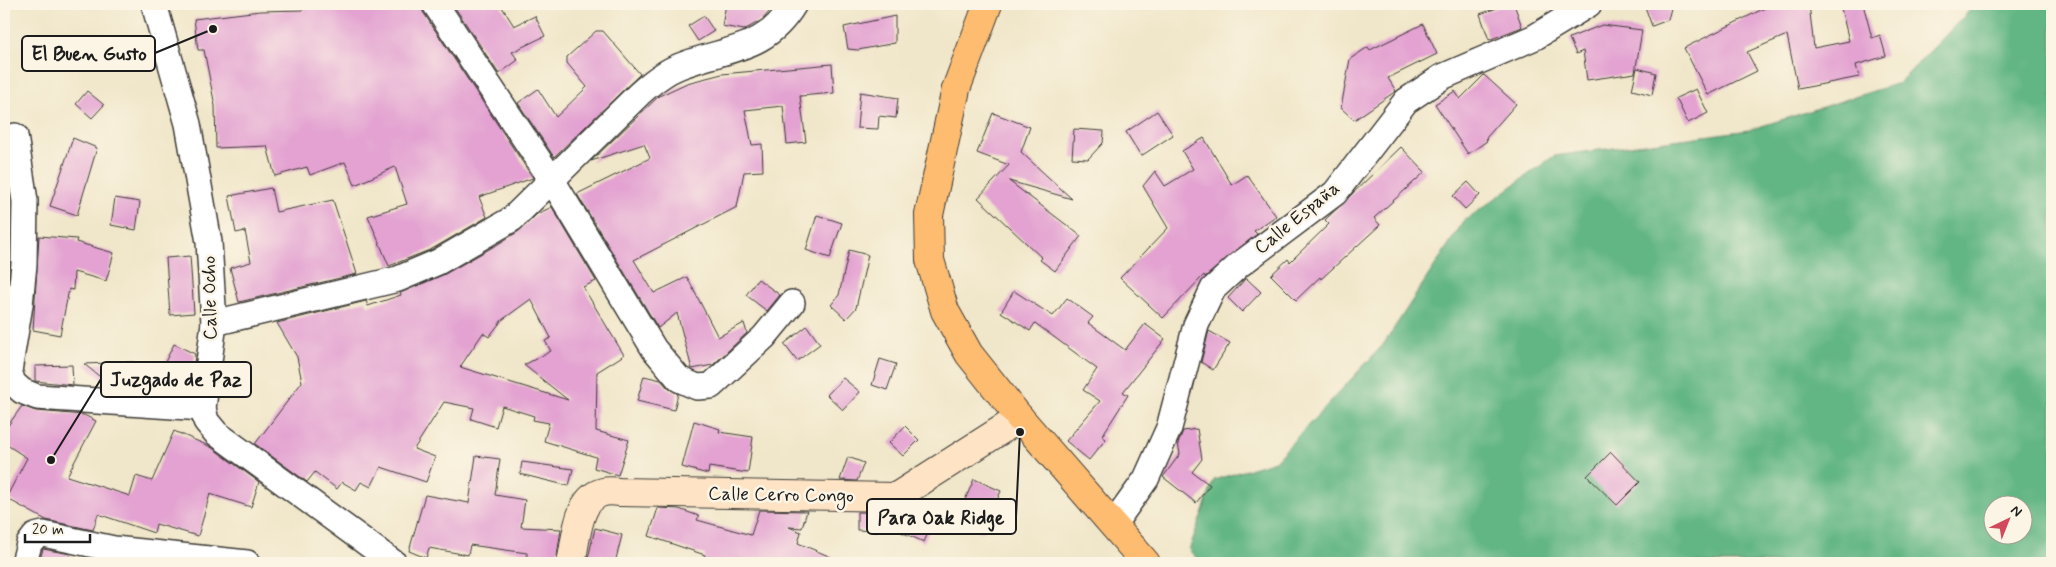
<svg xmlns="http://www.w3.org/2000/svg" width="2056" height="567" viewBox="0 0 2056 567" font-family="Mynerve,sans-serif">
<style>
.forest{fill:#62b683;stroke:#3f6950;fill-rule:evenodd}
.building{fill:#e3a2d1;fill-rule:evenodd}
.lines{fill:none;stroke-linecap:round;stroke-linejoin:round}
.street-casing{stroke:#3c3a36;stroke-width:28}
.secondary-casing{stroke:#3c3a36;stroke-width:30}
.primary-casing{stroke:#3c3a36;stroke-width:30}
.street{stroke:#fff;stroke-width:25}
.secondary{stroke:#fee4c5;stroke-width:28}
.primary{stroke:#fdbc6f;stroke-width:28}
.labels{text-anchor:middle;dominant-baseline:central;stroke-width:5;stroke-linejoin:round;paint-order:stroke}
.street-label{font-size:19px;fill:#1c1c1c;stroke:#fcf5e5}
.leader{fill:none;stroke:#1c1c1c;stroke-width:2}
.callout-dot{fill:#1c1c1c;stroke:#fcf5e5;stroke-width:2}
.callout{fill:#fcf5e5;stroke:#1c1c1c;stroke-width:2}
.callout-label{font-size:20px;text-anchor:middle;font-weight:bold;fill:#1c1c1c}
</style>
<rect width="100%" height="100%" fill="#fcf5e5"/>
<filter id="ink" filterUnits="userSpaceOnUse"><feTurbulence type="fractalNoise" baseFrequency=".02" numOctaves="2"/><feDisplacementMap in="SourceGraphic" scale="10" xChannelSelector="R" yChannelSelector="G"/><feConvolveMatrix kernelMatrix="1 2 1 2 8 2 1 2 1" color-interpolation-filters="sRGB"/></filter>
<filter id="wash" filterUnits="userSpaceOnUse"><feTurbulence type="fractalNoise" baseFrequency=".0096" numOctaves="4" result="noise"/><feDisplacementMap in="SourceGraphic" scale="20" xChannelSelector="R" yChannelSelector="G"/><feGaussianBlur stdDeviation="1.12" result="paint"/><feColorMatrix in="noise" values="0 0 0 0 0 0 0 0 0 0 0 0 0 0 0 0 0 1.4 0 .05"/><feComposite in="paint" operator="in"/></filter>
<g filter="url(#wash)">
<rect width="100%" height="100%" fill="#f0e6c9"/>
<path class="forest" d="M1976,4L2052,7V563H1201L1189,550L1214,480L1275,461L1383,345L1464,221L1554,156L1749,130L1899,83ZM1994,504H2024V534H1994Z"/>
<g id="blocks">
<g class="building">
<polygon points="305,4 421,4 423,12 533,178 479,197 487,217 432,249 389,266 368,216 407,204 395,167 355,185 345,162 310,175 307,167 275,176 267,146 216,148 215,106 204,50 198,50 194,19 260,11 303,10"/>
<polygon points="458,4 500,4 514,26 535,16 545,36 512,52 518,60 499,74 454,6"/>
<polygon points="726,4 776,4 762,20 744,30 722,26"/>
<polygon points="1508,4 1514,4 1522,27 1489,40 1480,14"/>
<polygon points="1644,4 1672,4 1668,20 1652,26"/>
<polygon points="1773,4 1809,4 1814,48 1849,41 1840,4 1863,4 1872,38 1880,35 1886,56 1856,65 1859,77 1798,89 1787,35 1747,52 1757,71 1708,95 1684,48"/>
<polygon points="704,16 714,31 698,41 688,26"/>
<polygon points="895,16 895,43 858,50 848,49 844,27"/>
<polygon points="1423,24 1437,54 1388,78 1396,91 1354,120 1341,108 1350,59 1368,47 1370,50"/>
<polygon points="1602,25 1642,30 1635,73 1587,80 1583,51 1576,54 1569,38"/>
<polygon points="596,31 603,31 640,74 554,157 518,103 538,89 556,117 587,87 567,63 567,57"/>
<polygon points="832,64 834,93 800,96 806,142 787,144 783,106 745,110 752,145 762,144 763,171 744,172 737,207 634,260 654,293 687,277 718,337 744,323 747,333 713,365 692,369 677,313 658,328 577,194 650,158 644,144 591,161 659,96 687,83 722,74"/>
<polygon points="1637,68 1656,73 1652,95 1632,90"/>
<polygon points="1484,75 1516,104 1486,138 1487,141 1468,154 1435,104 1455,91 1460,99"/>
<polygon points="1696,89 1708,113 1688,123 1676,98"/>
<polygon points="87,91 104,105 92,118 76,104"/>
<polygon points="860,92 898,98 896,118 879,116 878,129 857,128"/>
<polygon points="1157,111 1173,135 1141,156 1126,132"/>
<polygon points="993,113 1030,127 1021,152 1072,199 1009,181 1081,236 1055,271 1040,260 1042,258 978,198 1009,165 977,153"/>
<polygon points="1074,129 1104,131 1103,143 1088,159 1072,158"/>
<polygon points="73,138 97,148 77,215 50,206"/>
<polygon points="1204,138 1232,185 1247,175 1276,216 1254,231 1257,234 1205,277 1204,275 1163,318 1120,278 1168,228 1143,186 1155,171 1165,186 1193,169 1182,151"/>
<polygon points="1401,147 1425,172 1374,218 1380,225 1321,279 1320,277 1296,300 1271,275 1288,259 1290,262 1329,224 1325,220"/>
<polygon points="1468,182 1480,195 1465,209 1453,196"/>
<polygon points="271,188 276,212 333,200 357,274 239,302 230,268 251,262 245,231 236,233 229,196"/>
<polygon points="115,198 140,202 136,230 111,225"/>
<path d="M552,207L596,281L583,287L624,355L597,372L596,431L629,440L618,475L594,468L596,457L544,441L549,423L533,420L534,416L502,406L496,427L471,419L474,408L444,402L414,449L435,457L426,482L381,467L371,487L361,482L356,490L342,482L337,489L315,472L307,482L255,444L302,382L297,357L277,323L366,301L368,306L401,295L400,293L445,274L498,244L519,231L537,214ZM531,299L551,338L545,341L551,351L524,365L568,400L460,367L483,333L489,337L502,320Z"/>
<polygon points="817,215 842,223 830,258 806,250"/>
<polygon points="4,233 10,234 10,263 4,315"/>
<polygon points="39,236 77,239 76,242 114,253 106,281 74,272 73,290 69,289 60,335 33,330"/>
<polygon points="849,250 868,255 856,308 846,319 831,305 839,295"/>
<polygon points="190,256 194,313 170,315 166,258"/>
<polygon points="1246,278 1261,292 1242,312 1228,298"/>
<polygon points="758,279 780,295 767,311 746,295"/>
<polygon points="1014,291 1053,316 1067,298 1093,317 1088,323 1125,350 1145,324 1165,339 1123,392 1128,395 1102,436 1106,439 1089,460 1066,441 1100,401 1083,390 1097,369 1035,323 1030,331 1001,312"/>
<polygon points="807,326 820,344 797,361 784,344"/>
<polygon points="1209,331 1230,343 1213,370 1201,362"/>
<polygon points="174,344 195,354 194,366 184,387 159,374"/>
<polygon points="880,359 896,364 887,390 872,385"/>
<polygon points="134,362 114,388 84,364"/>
<polygon points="72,365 73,385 35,381 35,366"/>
<polygon points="644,376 661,380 668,388 678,394 674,410 637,401"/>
<polygon points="843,378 860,392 843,410 827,395"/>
<polygon points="22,406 36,411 84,415 96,421 67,476 130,496 136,476 152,481 174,431 211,447 259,482 251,507 210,494 198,536 156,524 154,533 98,514 93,530 46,520 6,498 27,458 4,443 4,431"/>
<polygon points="694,421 720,429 719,432 753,437 748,473 709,467 708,474 682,467"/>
<polygon points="905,426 919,440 903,456 889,443"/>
<polygon points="1197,429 1202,459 1192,472 1210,485 1196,503 1163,477 1180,454 1178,443 1183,431"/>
<polygon points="1611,452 1640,482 1617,505 1587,476"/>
<polygon points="476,456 500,459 495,495 525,500 521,527 561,529 556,563 527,562 527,553 470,545 468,555 429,548 426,558 409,551 425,495 469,503"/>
<polygon points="848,457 864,463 857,481 840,480"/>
<polygon points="522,462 573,469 569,486 520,474"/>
<polygon points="974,479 1001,491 983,532 956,521"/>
<polygon points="658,508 679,509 699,516 697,520 751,535 759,510 807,511 802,528 789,527 801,532 798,543 845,563 703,563 705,555 649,536"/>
<polygon points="903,511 932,524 924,542 876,521 876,531 857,530 857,512 902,513"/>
<polygon points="595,528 622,535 615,563 587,563"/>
<polygon points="43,549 70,554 68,563 39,563"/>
</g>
</g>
</g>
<g filter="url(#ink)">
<use href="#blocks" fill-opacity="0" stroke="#3c3a36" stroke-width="1"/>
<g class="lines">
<defs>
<g id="street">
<polyline points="154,4 188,124 209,242 214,323 203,408 206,421 216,433 394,563"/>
<polyline points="435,4 552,180 654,349 679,379 697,387 711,386 764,337 792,303"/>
<polyline points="15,136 25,201 24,264 20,305 9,371 13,383 22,391 37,397 203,408"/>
<path d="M214,323L398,279L438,262L512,219L639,94C651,83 664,72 680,66C728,47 765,52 794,4"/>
<polyline points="1113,525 1146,479 1169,428 1196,325 1213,289 1239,265 1335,193 1406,101 1442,77 1535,37 1589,4"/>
<polyline points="24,563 29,544 35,536 43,534 114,549 247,563"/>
</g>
<path id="secondary" d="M571,563C578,532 577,485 619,492L896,497L1020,418"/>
<polyline id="primary" points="988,4 956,89 929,215 930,260 945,311 969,354 1020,418 1146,563"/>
</defs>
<use href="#street" class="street-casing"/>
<use href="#secondary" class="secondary-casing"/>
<use href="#primary" class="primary-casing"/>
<use href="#street" class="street"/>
<use href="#secondary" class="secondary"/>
<use href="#primary" class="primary"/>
</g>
</g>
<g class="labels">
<g class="street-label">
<text transform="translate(1297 218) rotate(-39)">Calle España</text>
<text transform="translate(210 298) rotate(-91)">Calle Ocho</text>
<text transform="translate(781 495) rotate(1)">Calle Cerro Congo</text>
</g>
</g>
<path class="leader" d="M213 29L155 53M51 460L101 379M1020 432L1016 517"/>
<g class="callout-dot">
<circle cx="213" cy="29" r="5"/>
<circle cx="51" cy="460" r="5"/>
<circle cx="1020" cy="432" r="5"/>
</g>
<g class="callout">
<rect x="22" y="36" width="133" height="35" rx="5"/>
<rect x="101" y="362" width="150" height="35" rx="5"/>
<rect x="867" y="499" width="149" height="35" rx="5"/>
</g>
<g class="callout-label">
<text x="89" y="60">El Buen Gusto</text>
<text x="176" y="386">Juzgado de Paz</text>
<text x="941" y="524">Para Oak Ridge</text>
</g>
<rect width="2056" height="567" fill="none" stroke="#fcf5e5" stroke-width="20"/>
<g transform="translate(2008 520) rotate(43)"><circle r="24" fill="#fcf5e5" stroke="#a29e95"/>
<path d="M0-4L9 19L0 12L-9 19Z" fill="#d1495b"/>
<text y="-8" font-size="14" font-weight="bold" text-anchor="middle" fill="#1c1c1c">N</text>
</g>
<path d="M25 534v8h65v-8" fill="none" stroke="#1c1c1c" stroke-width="2.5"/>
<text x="32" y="534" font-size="15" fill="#1c1c1c" stroke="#fcf5e5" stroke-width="4" paint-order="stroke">20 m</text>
</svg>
